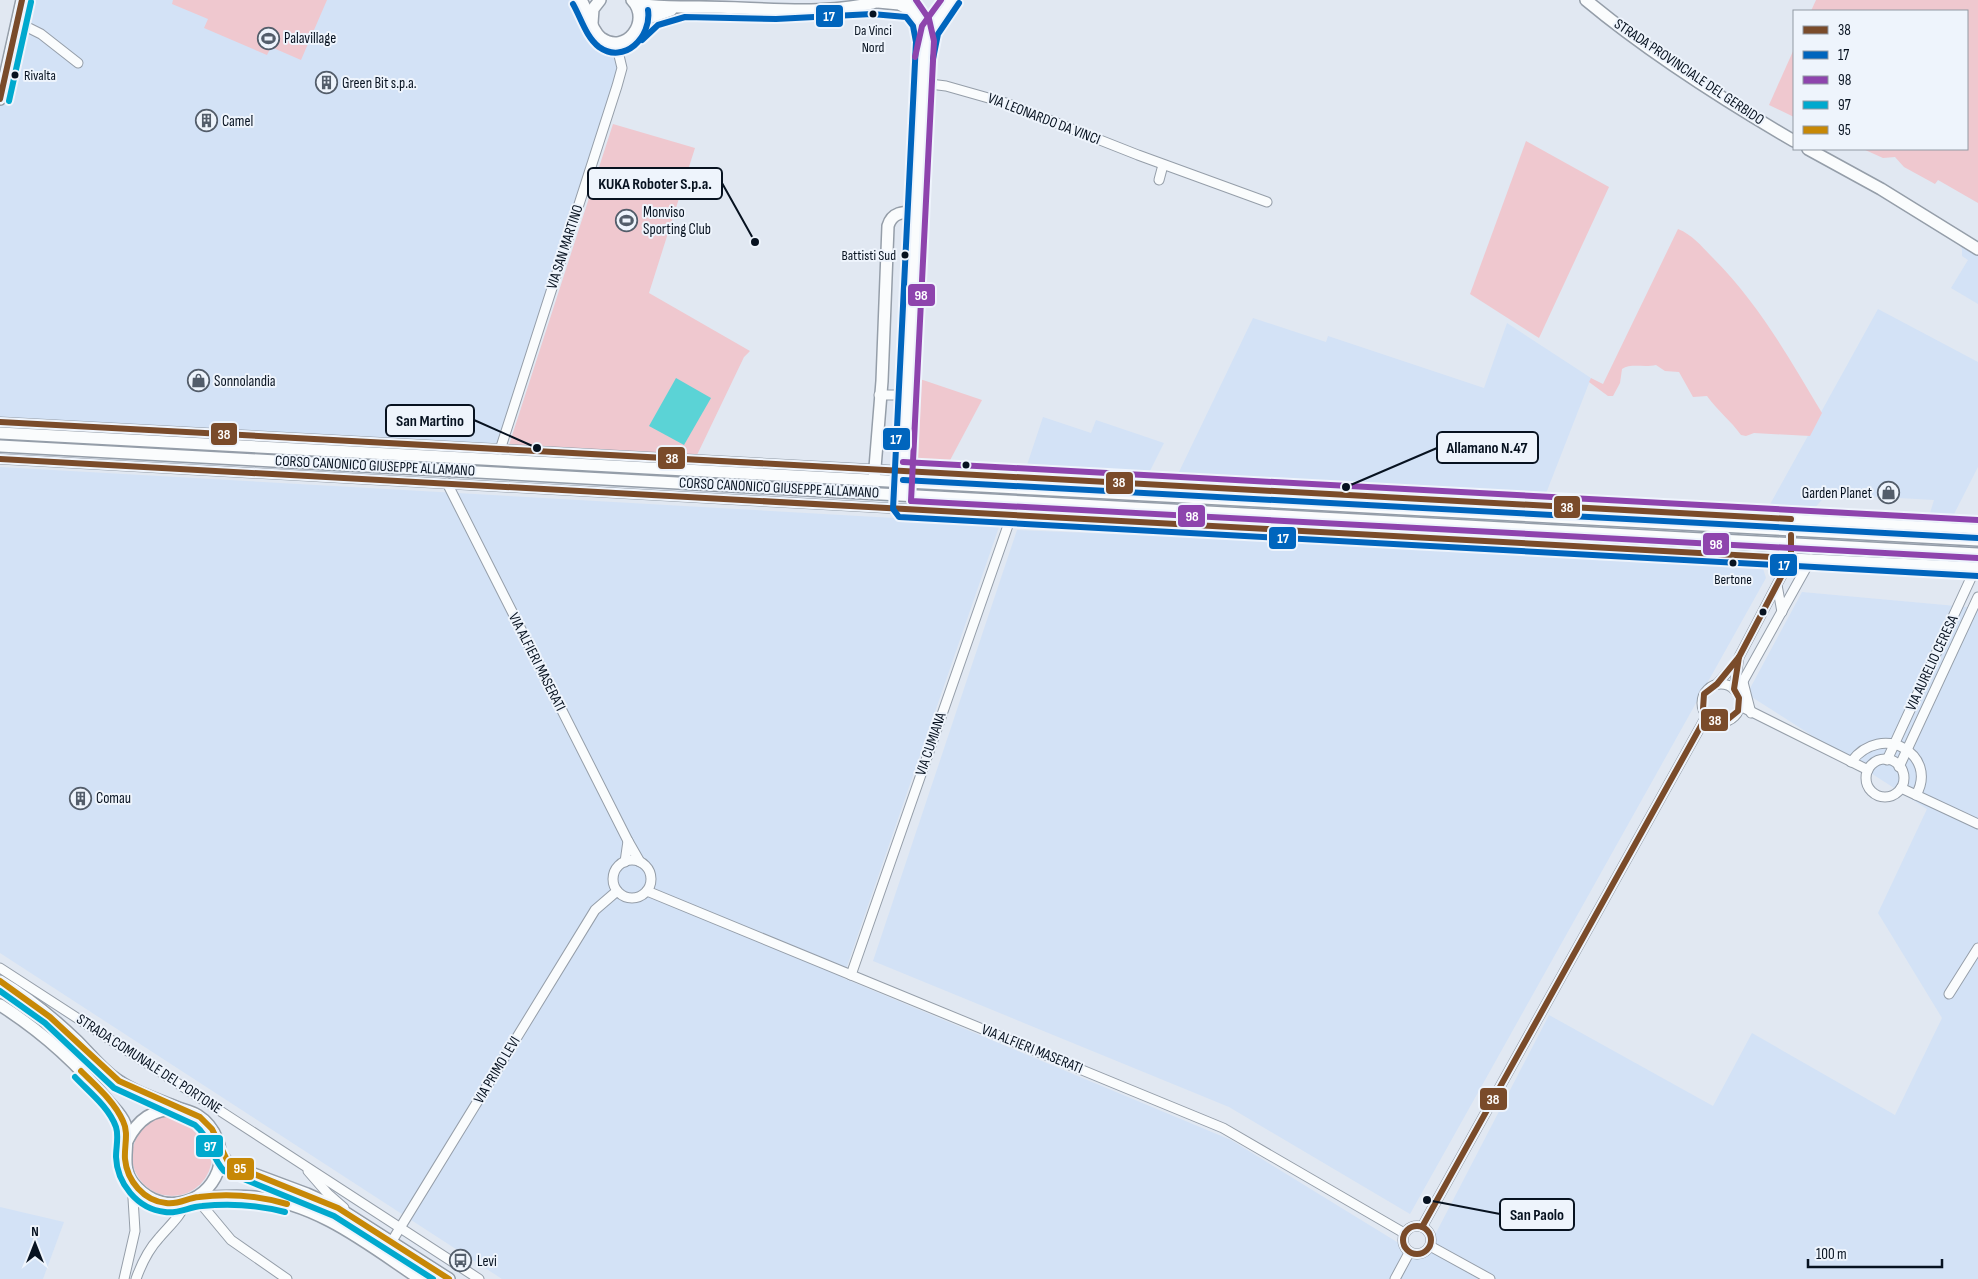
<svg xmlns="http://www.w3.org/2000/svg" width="1978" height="1279" viewBox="0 0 1978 1279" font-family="'Sofia Sans Condensed',sans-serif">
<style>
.built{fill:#d3e2f6}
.green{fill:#efc8cf}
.water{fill:#5bd3d6}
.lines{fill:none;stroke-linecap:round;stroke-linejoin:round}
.street-casing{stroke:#959ea9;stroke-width:11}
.secondary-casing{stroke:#959ea9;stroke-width:14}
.street{stroke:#fafcfd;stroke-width:9}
.secondary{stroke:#fafcfd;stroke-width:11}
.bus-1-casing{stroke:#eef4fc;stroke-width:10}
.bus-2-casing{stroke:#eef4fc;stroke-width:10}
.bus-3-casing{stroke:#eef4fc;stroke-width:10}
.bus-4-casing{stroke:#eef4fc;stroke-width:10}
.bus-5-casing{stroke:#eef4fc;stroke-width:10}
.bus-1{stroke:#7a4b2a;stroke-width:6}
.bus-2{stroke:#0065bd;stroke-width:6}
.bus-3{stroke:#8e44ad;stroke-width:6}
.bus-4{stroke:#00a9ce;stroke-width:6}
.bus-5{stroke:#c78806;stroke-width:6}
.bus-dot{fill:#071220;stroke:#eef4fc;stroke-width:2}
.labels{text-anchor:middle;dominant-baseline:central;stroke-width:4;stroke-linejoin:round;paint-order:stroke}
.bus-label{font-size:14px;fill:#071220;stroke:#eef4fc}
.poi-label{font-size:15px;fill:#071220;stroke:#eef4fc;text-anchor:start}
.street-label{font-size:15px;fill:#071220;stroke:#eef4fc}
.leader{fill:none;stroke:#071220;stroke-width:2}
.callout-dot{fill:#071220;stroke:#eef4fc;stroke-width:2}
.callout{fill:#eef4fc;stroke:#071220;stroke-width:2}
.callout-label{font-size:16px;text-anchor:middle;font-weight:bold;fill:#071220}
.line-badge{stroke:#eef4fc;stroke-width:2}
.badge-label{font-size:14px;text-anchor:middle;font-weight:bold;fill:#fff}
</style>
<rect width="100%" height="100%" fill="#e1e8f2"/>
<g class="built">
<polygon points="22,0 581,0 596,32 616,43 622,68 500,450 0,422 0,99"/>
<polygon points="1954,238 1978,254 1978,304 1951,288 1968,260 1962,256 1962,249"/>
<polygon points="1878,309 1978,362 1978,467 1952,518 1929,516 1934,500 1827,494 1813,510 1768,508"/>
<polygon points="1253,318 1326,342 1328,336 1484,388 1507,323 1591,378 1545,496 1177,476"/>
<polygon points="1043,417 1091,433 1096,420 1164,443 1148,475 1026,468"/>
<polygon points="0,467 1000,524 843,978 1231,1140 1423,1258 1549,1015 1713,1106 1752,1033 1895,1115 1942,1018 1878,913 1927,809 1747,694 1802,592 1978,608 1978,1279 502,1279 0,953"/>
<polygon points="1017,530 1756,561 1762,565 1766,578 1410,1214 1229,1107 873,961"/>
<polygon points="0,1207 64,1222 43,1279 0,1279"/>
</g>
<g class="green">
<polygon points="173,0 327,0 301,60 271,47 267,55 204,28 208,19 172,4"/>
<polygon points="1816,0 1978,0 1978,203 1938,180 1935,184 1904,167 1895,157 1883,158 1863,149 1967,149 1967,11 1811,11"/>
<polygon points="1794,49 1794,117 1769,105"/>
<polygon points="613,124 695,148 649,293 750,351 744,357 697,455 509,445"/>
<polygon points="1526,141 1609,187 1539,338 1470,294"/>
<path d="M1678,229C1693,235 1702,247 1713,258C1759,304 1789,358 1822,413L1810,436L1754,433L1746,436L1741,435C1731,421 1718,411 1707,396L1693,397L1679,372L1665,371L1656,365C1644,368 1631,363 1622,369L1620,383L1613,396H1608L1589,382L1591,378L1603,384Z"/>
<polygon points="920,379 982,400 948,464 916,462"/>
<circle cx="172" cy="1156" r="40"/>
</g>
<polygon class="water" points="676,378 711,398 684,445 649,426"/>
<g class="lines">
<defs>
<g id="street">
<polyline points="17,22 41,34 78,63"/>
<polyline points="922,83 946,86 1006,103 1138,155 1267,202"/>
<polyline points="1159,180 1163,165"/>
<polyline points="879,395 906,395"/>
<polyline points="0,422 1978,529"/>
<polyline points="500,450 617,86 622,68 616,43"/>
<polyline points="0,459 1791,558 1978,567"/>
<polyline points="447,483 628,841"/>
<polyline points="1777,585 1782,612"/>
<polyline points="1743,682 1751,713"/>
<polyline points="1717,684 1738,660"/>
<circle cx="1721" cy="703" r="19"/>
<polyline points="1734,689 1739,657 1791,558 1791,525"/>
<polyline points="1737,692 1811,559"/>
<polyline points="1740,706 1868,770"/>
<circle cx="1885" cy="778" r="19"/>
<polyline points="1887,760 1976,567"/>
<path d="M1851,762C1882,721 1939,755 1916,795"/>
<polyline points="1899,767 1978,597"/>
<polyline points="1901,788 1978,824"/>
<circle cx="632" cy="879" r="19"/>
<polyline points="625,862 628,841 640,862"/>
<polyline points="647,891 1223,1128 1404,1233"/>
<polyline points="0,968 479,1279"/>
<polyline points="851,975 1012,514"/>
<polyline points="1949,994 1978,948"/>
<polyline points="308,1171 328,1194 344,1208"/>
<polyline points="196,1198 231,1240 287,1279"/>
<circle cx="1417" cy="1240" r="14"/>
<polyline points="1422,1227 1707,715"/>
<polyline points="1430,1246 1490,1279"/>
<polyline points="384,1254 595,910 617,891"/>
<polyline points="124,1279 135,1231 132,1182"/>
<path d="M136,1279C141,1265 148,1250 159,1238C170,1225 180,1217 187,1201"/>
<polyline points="1395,1279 1409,1253"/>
</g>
<g id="secondary">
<path d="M581,0C588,11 590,29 601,38C626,56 652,21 632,0"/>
<path d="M1586,0C1651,54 1722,99 1794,141"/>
<polyline points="878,2 899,4 909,9"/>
<path d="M636,4C656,7 674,7 693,7C755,6 823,18 884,0"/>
<polyline points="592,23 593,9 600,0"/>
<polyline points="638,29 648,18 671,10"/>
<polyline points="925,41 931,27 948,8 951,0"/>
<polyline points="0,99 22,0"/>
<polyline points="1808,149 1881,189 1978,249"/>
<polyline points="0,433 1978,540"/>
<polyline points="0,446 1978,554"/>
<path d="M874,480L882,381L888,226C892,212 903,212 916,212"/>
<polyline points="902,488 925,41 921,23 905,0"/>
<path d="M0,981C29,998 53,1018 77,1041C89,1053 99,1066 112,1076C131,1091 154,1098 176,1107C183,1110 191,1111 197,1115C216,1127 225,1151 218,1171C211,1189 197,1200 179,1203C161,1206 144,1197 133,1183C119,1165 131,1144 125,1124C122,1115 113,1107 107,1100C76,1062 41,1031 0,1005"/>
<path d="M127,1141C138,1119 153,1109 177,1109"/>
<polyline points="221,1154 229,1164 235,1167 307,1194 338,1208 449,1279"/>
<path d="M196,1198C215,1197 235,1195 254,1197C318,1203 369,1245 420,1279"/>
</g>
</defs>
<use href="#street" class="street-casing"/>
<use href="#secondary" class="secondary-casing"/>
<use href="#street" class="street"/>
<use href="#secondary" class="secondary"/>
<defs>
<g id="bus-1">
<polyline points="0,99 22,0"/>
<polyline points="0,422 1791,519"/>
<polyline points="0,459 1791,558"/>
<polygon points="1739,657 1734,689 1739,698 1738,711 1727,720 1715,720 1703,709 1704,694 1717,684"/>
<polyline points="1739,657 1791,558 1791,535"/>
<circle cx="1417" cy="1240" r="14"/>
<polyline points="1422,1227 1707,715"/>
</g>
<g id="bus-2">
<path d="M573,4C581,18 586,37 599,47C624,65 652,37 648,10"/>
<polyline points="642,40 658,25 685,17 776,19 872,14 906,17 913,26 916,42 893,509 899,517 1978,576"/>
<polyline points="933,59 938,34 959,3"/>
<polyline points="903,480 1978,538"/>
</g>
<g id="bus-3">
<polyline points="916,0 929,19 934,41 911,501 1978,558"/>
<polyline points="915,57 922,26 941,0"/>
<polyline points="903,462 1978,520"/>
</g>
<g id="bus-4">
<polyline points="9,101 31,2"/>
<path d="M0,991L45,1023L114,1088L195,1125C210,1137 211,1157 224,1171L334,1216L433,1279"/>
<path d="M75,1077C88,1091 109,1107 116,1127C119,1136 116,1147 116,1157C117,1183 137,1209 165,1212C179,1214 188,1207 202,1206C230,1203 258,1205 285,1212"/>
</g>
<g id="bus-5">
<polyline points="0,981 50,1017 119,1081 200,1117 212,1129 229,1164 338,1208 449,1279"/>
<path d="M81,1071C96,1086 114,1101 123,1121C129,1133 124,1146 125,1159C127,1181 144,1201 166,1203C179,1205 187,1198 199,1197C228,1193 259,1196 287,1204"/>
</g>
</defs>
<use href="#bus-1" class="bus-1-casing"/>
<use href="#bus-2" class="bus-2-casing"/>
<use href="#bus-3" class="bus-3-casing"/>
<use href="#bus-4" class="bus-4-casing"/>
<use href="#bus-5" class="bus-5-casing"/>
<use href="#bus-1" class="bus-1"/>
<use href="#bus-2" class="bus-2"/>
<use href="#bus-3" class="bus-3"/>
<use href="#bus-4" class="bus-4"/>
<use href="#bus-5" class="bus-5"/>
</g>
<defs>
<symbol id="stadium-ring" viewBox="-11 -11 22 22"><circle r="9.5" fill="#eef4fc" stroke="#535d6a" stroke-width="1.5"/><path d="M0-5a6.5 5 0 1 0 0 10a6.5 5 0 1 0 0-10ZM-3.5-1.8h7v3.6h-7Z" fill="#535d6a"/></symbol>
<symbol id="building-ring" viewBox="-11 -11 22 22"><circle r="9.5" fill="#eef4fc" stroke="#535d6a" stroke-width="1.5"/><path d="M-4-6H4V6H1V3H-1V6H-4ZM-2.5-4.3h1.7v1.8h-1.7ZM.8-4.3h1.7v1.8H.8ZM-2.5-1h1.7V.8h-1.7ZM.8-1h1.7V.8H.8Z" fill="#535d6a"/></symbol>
<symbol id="shop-ring" viewBox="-11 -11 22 22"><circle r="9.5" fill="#eef4fc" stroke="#535d6a" stroke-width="1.5"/><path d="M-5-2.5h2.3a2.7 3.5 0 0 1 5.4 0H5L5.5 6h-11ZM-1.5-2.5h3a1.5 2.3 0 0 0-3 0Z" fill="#535d6a"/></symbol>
<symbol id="bus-ring" viewBox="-11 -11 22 22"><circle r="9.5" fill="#eef4fc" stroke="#535d6a" stroke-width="1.5"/><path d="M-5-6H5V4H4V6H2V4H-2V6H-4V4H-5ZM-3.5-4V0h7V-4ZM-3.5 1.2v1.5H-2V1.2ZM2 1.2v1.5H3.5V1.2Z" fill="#535d6a"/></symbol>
</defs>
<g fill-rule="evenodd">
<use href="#stadium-ring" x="256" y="26" width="25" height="25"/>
<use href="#building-ring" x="314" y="70" width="25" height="25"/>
<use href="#building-ring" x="194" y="108" width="25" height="25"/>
<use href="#stadium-ring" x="614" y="208" width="25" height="25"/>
<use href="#shop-ring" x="186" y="368" width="25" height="25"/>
<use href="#shop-ring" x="1876" y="480" width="25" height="25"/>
<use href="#building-ring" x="68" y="786" width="25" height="25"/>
<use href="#bus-ring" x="448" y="1248" width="25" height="25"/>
</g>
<g class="bus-dot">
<circle cx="873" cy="14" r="4.5"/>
<circle cx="15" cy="75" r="4.5"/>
<circle cx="905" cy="255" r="4.5"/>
<circle cx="966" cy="465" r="4.5"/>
<circle cx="1733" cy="563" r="4.5"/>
<circle cx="1763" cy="612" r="4.5"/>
</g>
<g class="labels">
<g class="bus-label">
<text x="873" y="30">Da Vinci<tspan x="873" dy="17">Nord</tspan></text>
<text x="24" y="75" text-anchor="start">Rivalta</text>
<text x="896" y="255" text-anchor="end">Battisti Sud</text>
<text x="1733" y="579">Bertone</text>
</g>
<g class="poi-label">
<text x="284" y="38">Palavillage</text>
<text x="342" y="83">Green Bit s.p.a.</text>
<text x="222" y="121">Camel</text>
<text x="643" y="212">Monviso<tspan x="643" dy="17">Sporting Club</tspan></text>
<text x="214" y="381">Sonnolandia</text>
<text x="1872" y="493" text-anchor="end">Garden Planet</text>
<text x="96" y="798">Comau</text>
<text x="477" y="1261">Levi</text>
</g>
<g class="street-label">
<text transform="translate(1689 72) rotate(34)">STRADA PROVINCIALE DEL GERBIDO</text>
<text transform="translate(1044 119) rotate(21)">VIA LEONARDO DA VINCI</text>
<text transform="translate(565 247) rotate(-72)">VIA SAN MARTINO</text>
<text transform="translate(375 466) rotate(3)">CORSO CANONICO GIUSEPPE ALLAMANO</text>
<text transform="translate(779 488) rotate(3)">CORSO CANONICO GIUSEPPE ALLAMANO</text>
<text transform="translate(537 662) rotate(63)">VIA ALFIERI MASERATI</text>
<text transform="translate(1932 663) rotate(-65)">VIA AURELIO CERESA</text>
<text transform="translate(931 744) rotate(-71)">VIA CUMIANA</text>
<text transform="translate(1032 1049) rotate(22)">VIA ALFIERI MASERATI</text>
<text transform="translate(149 1064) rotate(33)">STRADA COMUNALE DEL PORTONE</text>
<text transform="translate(497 1070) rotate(-59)">VIA PRIMO LEVI</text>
</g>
</g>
<path class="leader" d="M755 242L722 183M537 448L474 420M1346 487L1437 448M1427 1200L1500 1214"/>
<g class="callout-dot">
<circle cx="755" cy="242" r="5"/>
<circle cx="537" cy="448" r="5"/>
<circle cx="1346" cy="487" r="5"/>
<circle cx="1427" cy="1200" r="5"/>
</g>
<g class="callout">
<rect x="588" y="168" width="134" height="31" rx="5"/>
<rect x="386" y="405" width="88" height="31" rx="5"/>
<rect x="1437" y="432" width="101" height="31" rx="5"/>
<rect x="1500" y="1199" width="74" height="31" rx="5"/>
</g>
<g class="callout-label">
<text x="655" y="189">KUKA Roboter S.p.a.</text>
<text x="430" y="426">San Martino</text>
<text x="1487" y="453">Allamano N.47</text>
<text x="1537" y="1220">San Paolo</text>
</g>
<g class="line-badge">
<rect x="815" y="4" width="29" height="24" rx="5" fill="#0065bd"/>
<rect x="907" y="283" width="29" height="24" rx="5" fill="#8e44ad"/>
<rect x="210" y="422" width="28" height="24" rx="5" fill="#7a4b2a"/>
<rect x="882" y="427" width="29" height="24" rx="5" fill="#0065bd"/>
<rect x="657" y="446" width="29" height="24" rx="5" fill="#7a4b2a"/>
<rect x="1105" y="471" width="29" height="24" rx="5" fill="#7a4b2a"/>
<rect x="1553" y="495" width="28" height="24" rx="5" fill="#7a4b2a"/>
<rect x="1177" y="504" width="29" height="24" rx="5" fill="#8e44ad"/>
<rect x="1268" y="526" width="29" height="24" rx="5" fill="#0065bd"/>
<rect x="1702" y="532" width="28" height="24" rx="5" fill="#8e44ad"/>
<rect x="1769" y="553" width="29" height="24" rx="5" fill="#0065bd"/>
<rect x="1700" y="708" width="29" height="24" rx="5" fill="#7a4b2a"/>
<rect x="1479" y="1087" width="29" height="24" rx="5" fill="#7a4b2a"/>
<rect x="195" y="1134" width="29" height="24" rx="5" fill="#00a9ce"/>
<rect x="226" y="1157" width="29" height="24" rx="5" fill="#c78806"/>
</g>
<g class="badge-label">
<text x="829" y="21">17</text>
<text x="921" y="300">98</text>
<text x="224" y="439">38</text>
<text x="896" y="444">17</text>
<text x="672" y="463">38</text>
<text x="1119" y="487">38</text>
<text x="1567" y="512">38</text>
<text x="1192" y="521">98</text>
<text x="1283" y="543">17</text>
<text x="1716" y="549">98</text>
<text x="1784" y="570">17</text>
<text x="1715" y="725">38</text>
<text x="1493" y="1104">38</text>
<text x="210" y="1151">97</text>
<text x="240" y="1173">95</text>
</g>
<rect x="1793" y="10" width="175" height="140" fill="#eef4fc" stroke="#929aa4"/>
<rect x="1803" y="26" width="25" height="8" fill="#7a4b2a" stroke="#929aa4"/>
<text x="1838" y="35" font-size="15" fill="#071220">38</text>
<rect x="1803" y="51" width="25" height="8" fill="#0065bd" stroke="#929aa4"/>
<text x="1838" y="60" font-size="15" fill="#071220">17</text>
<rect x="1803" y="76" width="25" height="8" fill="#8e44ad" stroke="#929aa4"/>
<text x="1838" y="85" font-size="15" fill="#071220">98</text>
<rect x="1803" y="101" width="25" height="8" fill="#00a9ce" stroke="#929aa4"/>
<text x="1838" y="110" font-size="15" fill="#071220">97</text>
<rect x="1803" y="126" width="25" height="8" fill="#c78806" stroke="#929aa4"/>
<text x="1838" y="135" font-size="15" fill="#071220">95</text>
<g transform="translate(35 1244)" stroke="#eef4fc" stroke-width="4" paint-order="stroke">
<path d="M0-4L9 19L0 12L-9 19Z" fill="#071220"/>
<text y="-8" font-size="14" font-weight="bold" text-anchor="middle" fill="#071220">N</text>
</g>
<path d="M1808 1259v8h134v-8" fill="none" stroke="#071220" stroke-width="2.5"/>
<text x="1816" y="1259" font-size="15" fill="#071220" stroke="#eef4fc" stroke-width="4" paint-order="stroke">100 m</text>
</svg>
